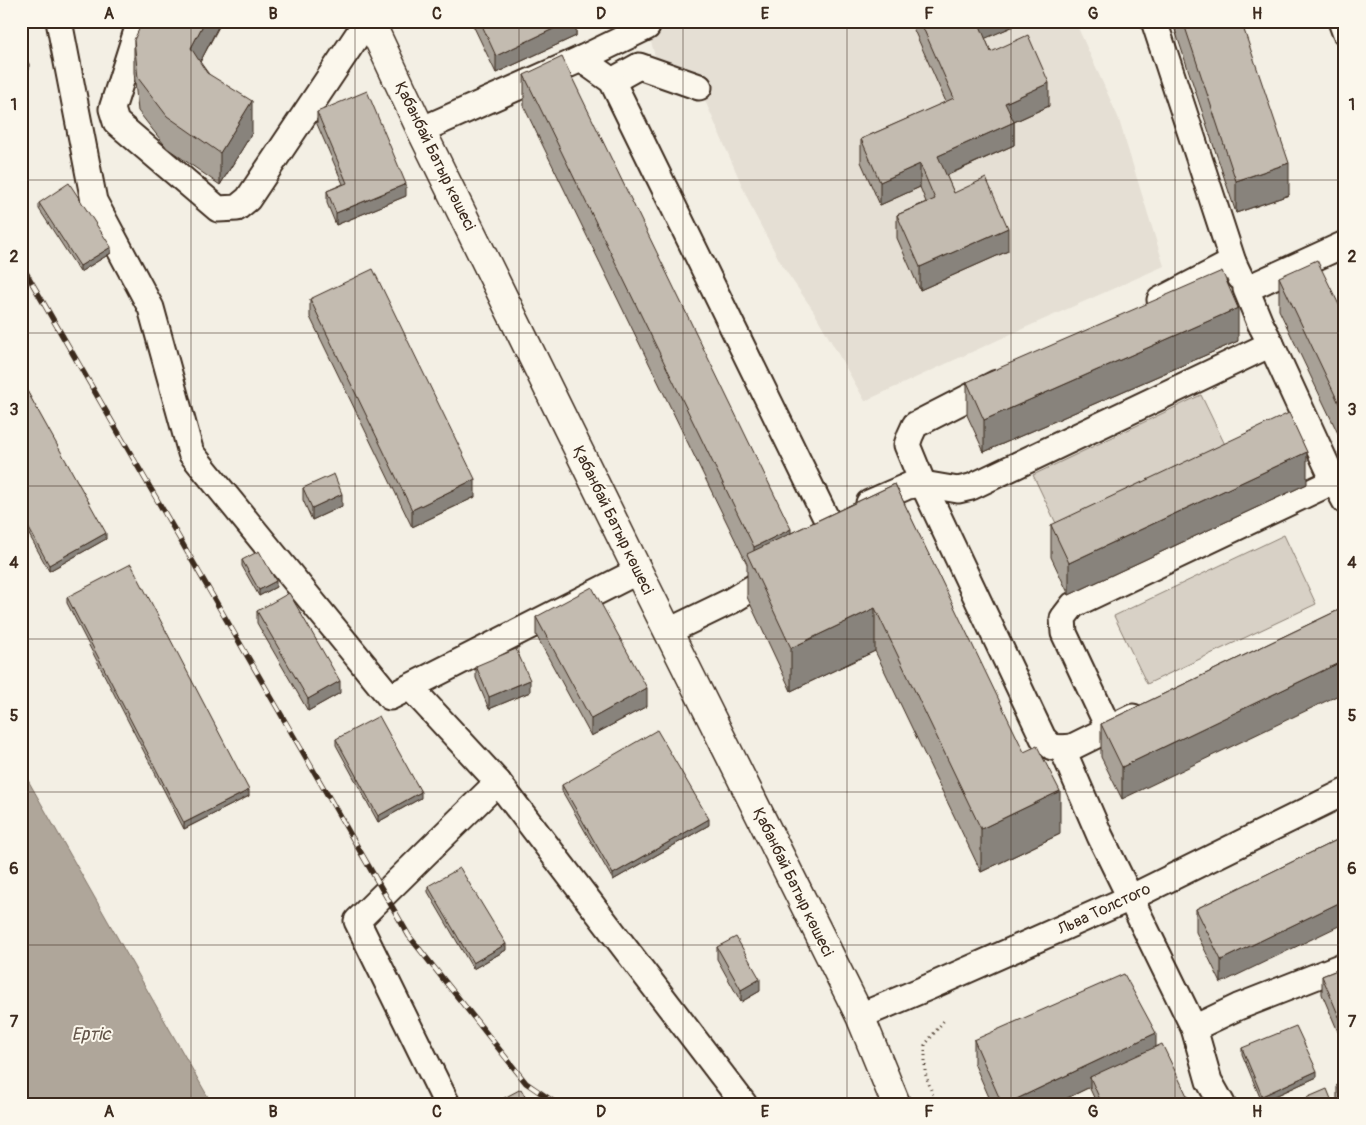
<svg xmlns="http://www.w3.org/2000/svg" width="1366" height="1125" viewBox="0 0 1366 1125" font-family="Pangolin,sans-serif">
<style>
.built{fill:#e5dfd4}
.green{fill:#d8d1c6;stroke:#8a7e72}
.water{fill:#afa69a;stroke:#817468}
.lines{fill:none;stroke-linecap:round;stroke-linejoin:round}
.minor-casing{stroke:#3b2a1e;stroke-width:29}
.major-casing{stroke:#3b2a1e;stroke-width:31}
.path{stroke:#3b2a1e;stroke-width:3;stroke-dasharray:1 4;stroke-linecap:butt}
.minor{stroke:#fbf7ec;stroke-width:25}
.major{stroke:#fbf7ec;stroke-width:28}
.rail-casing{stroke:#3b2a1e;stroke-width:5.5}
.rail{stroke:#fbf7ec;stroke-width:4;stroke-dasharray:11;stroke-linecap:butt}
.wall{fill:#a8a197;stroke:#3b2a1e}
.shaded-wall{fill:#88837b;stroke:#3b2a1e}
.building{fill:#c3bbb0;stroke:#3b2a1e}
.grid{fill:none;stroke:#3b2a1e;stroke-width:1;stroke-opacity:0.55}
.labels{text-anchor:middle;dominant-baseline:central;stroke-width:4;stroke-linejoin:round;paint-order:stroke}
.street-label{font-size:16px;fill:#3b2a1e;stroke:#fbf7ec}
.water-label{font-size:18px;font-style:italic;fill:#645549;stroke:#fbf7ec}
.neatline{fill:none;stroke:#3b2a1e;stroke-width:2}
.grid-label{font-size:16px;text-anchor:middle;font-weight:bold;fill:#3b2a1e}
</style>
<rect width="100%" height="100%" fill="#f3efe4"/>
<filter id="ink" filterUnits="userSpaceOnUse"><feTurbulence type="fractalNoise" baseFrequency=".02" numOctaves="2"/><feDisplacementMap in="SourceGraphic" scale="10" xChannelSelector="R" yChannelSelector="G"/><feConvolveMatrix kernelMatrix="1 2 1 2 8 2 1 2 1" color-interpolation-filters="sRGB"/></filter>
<g filter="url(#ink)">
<polygon class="built" points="645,21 1075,21 1118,117 1164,266 1011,334 865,401 813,310 783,267 754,213 693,73 674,80 655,56"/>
<g class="green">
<polygon points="1201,395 1231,457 1063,538 1033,475"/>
<polygon points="1284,535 1316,604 1147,684 1114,616"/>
</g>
<polygon class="water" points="21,768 212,1104 21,1104"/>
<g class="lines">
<defs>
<g id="minor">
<polyline points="59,21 94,201 151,308 191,453 390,697 638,571"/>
<polyline points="140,21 112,109 116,122 218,209 237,208 248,199 367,21"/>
<polyline points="1154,21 1233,262 1240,277"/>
<polyline points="1341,21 1345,32"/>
<polyline points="581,59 647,27 644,21"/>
<polyline points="612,81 639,66 699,87"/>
<path d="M421,130L581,59L612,81L828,522C827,532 829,541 819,547"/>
<polyline points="1345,244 1246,289 1260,323 1271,344 1334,481 1345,501"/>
<polyline points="1160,300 1233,262"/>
<polyline points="997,383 915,425 910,436 907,445 923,484 1043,738 1052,747 1062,748"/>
<polyline points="869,503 908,486 923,484 958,490 971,487 1271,344"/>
<polyline points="669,631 731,601 774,575"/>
<polyline points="410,687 498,782 744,1104"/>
<polyline points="1133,717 1072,747 1062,748 1100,836 1194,1028 1209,1081 1222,1104"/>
<polyline points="1109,729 1064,633 1063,618 1073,605 1334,481"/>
<polyline points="860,1016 929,987 1130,898 1345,792"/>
<polyline points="1194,1028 1238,1007 1345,965"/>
<polyline points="447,1104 357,921 498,782"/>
</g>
<polyline id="major" points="370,21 421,130 638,571 860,1016 896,1104"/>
</defs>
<use href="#minor" class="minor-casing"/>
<use href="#major" class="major-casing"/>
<polyline class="path" points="936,1104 925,1073 925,1045 945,1019"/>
<use href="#minor" class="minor"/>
<use href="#major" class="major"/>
<defs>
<polyline id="rail" points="21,264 409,936 526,1083 557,1104"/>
</defs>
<use href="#rail" class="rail-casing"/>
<use href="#rail" class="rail"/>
</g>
<g class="wall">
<polygon points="471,21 576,21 576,36 496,73"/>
<polygon points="910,21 1014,21 1014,26 985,38 991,52 1049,106 1014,122 1014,145 946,176 954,193 1008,251 920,290 897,238 897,215 926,202 920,187 880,205 861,162 861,139 946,102"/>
<polygon points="1172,21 1241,21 1289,195 1236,213"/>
<polygon points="221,23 200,62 252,133 220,185 167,148 138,111 134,72 134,40"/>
<polygon points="524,75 791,533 895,484 1060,834 981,872 875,651 791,691 747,597 747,564 524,107"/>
<polygon points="317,112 406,196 336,225 327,203 327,191 343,184 317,124"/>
<polygon points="39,203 111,253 80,272 39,209"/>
<polygon points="1279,277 1345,317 1345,448 1279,310"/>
<polygon points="310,299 475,497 412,527 310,317"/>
<polygon points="1238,341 984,452 967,415 967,382"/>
<polygon points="21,380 106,539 49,571 21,520"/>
<polygon points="1307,484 1069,595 1051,557 1051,525"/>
<polygon points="303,488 342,506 312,520 303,500"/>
<polygon points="242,560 276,587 259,596 242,566"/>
<polygon points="67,597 249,796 184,829 67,603"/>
<polygon points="1345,607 1122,799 1101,757 1101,724"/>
<polygon points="257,611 340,693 308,711 257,623"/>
<polygon points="536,617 647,706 591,736 536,635"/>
<polygon points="476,666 530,692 489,709 476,678"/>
<polygon points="336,739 421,798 378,822 336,745"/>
<polygon points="562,785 709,825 613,880 562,791"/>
<polygon points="1345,836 1221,983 1196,932 1196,909"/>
<polygon points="428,886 506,950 473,969 428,892"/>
<polygon points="717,947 760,991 741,1002 717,959"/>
<polygon points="1345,967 1345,1040 1342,1041 1322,994 1322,976"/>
<polygon points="974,1040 1156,1047 1191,1104 1097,1104 1090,1089 1090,1087 1055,1104 992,1104 974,1063"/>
<polygon points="1242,1048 1317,1077 1262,1102 1242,1054"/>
<polygon points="1337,1085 1345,1104 1338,1104 1337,1102"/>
</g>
<g class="shaded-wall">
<polygon points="205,21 221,21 191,80 191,48"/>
<polygon points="570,21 576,21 576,36 496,73 496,56"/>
<polygon points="977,21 1014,21 1014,26 977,42"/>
<polygon points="29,64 29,70 21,74 21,68"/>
<polygon points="1049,83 1049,106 1005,126 1005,103"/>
<polygon points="252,101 252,133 220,185 220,153"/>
<polygon points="1014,122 1014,145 938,179 938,156"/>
<polygon points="1289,163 1289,195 1236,213 1236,181"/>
<polygon points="920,164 920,187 880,205 880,182"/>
<polygon points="406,184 406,196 336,225 336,213"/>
<polygon points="1008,228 1008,251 920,290 920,267"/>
<polygon points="111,247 111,253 80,272 80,266"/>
<polygon points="1238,308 1238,341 984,452 984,420"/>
<polygon points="1307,452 1307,484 1069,595 1069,563"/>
<polygon points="475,479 475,497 412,527 412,510"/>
<polygon points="342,494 342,506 312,520 312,508"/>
<polygon points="791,529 791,561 754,570 754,547"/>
<polygon points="106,533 106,539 49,571 49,565"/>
<polygon points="276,581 276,587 259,596 259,590"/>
<polygon points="875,608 875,651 791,691 791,648"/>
<polygon points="1345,660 1345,692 1122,799 1122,767"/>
<polygon points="530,680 530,692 489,709 489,697"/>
<polygon points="340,681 340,693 308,711 308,699"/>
<polygon points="647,688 647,706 591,736 591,719"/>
<polygon points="249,790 249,796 184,829 184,823"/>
<polygon points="1060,791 1060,834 981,872 981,829"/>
<polygon points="421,792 421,798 378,822 378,816"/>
<polygon points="709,819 709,825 613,880 613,874"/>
<polygon points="1345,900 1345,923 1221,983 1221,960"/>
<polygon points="506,944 506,950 473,969 473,963"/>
<polygon points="760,979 760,991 741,1002 741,990"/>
<polygon points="1345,1023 1345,1040 1342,1041 1342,1024"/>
<polygon points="1156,1033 1156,1056 1090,1077 1090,1087 1055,1104 1006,1104"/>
<polygon points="1317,1071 1317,1077 1262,1102 1262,1096"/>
</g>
<g class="building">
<polygon points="143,21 205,21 191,48 207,73 252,101 220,153 167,116 138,78 134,40"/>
<polygon points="480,21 570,21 496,56"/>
<polygon points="920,21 978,21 991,52 1028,35 1049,83 1005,103 1014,122 938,156 954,193 986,178 1008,228 920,267 897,215 935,199 920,164 880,182 861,139 954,98"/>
<polygon points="1183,21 1241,21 1289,163 1236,181"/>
<polygon points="21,50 29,64 21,68"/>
<polygon points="562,57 791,529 754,547 524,75"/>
<polygon points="367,91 406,184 336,213 327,191 347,183 317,112"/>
<polygon points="69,183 111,247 80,266 39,203"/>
<polygon points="1317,260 1345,317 1345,416 1279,277"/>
<polygon points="373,269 475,479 412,510 310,299"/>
<polygon points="1222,271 1238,308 984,420 967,382"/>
<polygon points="21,380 106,533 49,565 21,514"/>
<polygon points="1289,413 1307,452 1069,563 1051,525"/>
<polygon points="334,474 342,494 312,508 303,488"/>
<polygon points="895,484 1024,752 1037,746 1060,791 981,829 875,608 791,648 747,554"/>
<polygon points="259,551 276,581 259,590 242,560"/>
<polygon points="131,564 249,790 184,823 67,597"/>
<polygon points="592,587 647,688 591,719 536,617"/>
<polygon points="289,593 340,681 308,699 257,611"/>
<polygon points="1345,607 1345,660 1122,767 1101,724"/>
<polygon points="516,649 530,680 489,697 476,666"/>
<polygon points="379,716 421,792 378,816 336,739"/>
<polygon points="657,730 709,819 613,874 562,785"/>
<polygon points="1345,836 1345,900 1221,960 1196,909"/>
<polygon points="460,868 506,944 473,963 428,886"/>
<polygon points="736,937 760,979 741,990 717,947"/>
<polygon points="1345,967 1345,1023 1342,1024 1322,976"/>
<polygon points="1124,974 1156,1033 1006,1104 1002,1104 974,1040"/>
<polygon points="1296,1026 1317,1071 1262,1096 1242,1048"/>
<polygon points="1162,1044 1191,1104 1102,1104 1090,1077"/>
<polygon points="1345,1081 1345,1103 1337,1085"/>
<polygon points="521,1089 529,1104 493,1104"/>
<polygon points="1327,1089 1333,1104 1292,1104"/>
</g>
</g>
<path class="grid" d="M191,21V1104M355,21V1104M519,21V1104M683,21V1104M847,21V1104M1011,21V1104M1175,21V1104M21,180H1345M21,333H1345M21,486H1345M21,639H1345M21,792H1345M21,945H1345"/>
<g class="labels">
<g class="street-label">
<text transform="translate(435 156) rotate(64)">Қабанбай Батыр көшесі</text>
<text transform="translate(613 520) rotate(64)">Қабанбай Батыр көшесі</text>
<text transform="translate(793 882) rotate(64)">Қабанбай Батыр көшесі</text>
<text transform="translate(1104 909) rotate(-25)">Льва Толстого</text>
</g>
<g class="water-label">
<text x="91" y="1034">Ертіс</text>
</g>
</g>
<rect width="1366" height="1125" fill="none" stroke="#fbf7ec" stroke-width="55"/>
<rect x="28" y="28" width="1310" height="1070" class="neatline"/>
<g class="grid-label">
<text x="109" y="19">A</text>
<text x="273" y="19">B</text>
<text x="437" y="19">C</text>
<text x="601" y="19">D</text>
<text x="765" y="19">E</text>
<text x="929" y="19">F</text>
<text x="1093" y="19">G</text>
<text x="1257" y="19">H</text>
<text x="14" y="110">1</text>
<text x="1352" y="110">1</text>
<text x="14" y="262">2</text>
<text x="1352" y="262">2</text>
<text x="14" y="415">3</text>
<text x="1352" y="415">3</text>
<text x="14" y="568">4</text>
<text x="1352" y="568">4</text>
<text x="14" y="721">5</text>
<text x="1352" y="721">5</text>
<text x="14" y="874">6</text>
<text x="1352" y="874">6</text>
<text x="14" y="1027">7</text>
<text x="1352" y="1027">7</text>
<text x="109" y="1117">A</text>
<text x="273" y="1117">B</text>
<text x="437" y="1117">C</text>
<text x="601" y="1117">D</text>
<text x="765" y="1117">E</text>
<text x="929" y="1117">F</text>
<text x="1093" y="1117">G</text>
<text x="1257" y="1117">H</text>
</g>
</svg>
